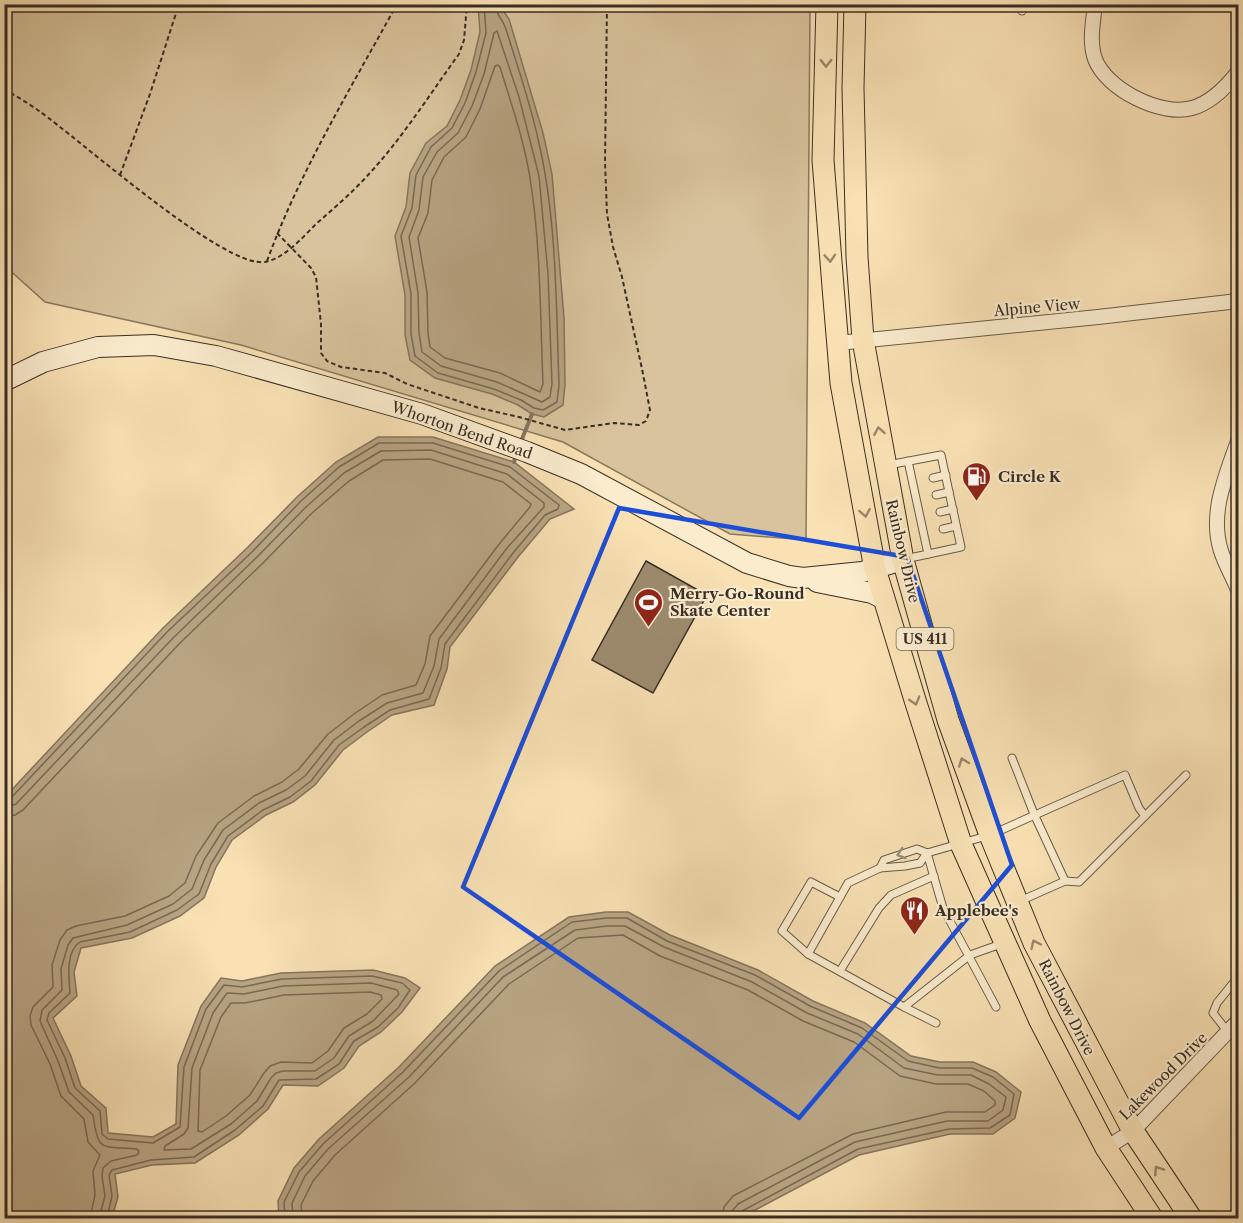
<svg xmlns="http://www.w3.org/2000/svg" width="1243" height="1223" viewBox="0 0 1243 1223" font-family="'Libre Caslon Text',serif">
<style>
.green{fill:#d8c39c;stroke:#887860;stroke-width:1.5}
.water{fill:#b8a483;stroke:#85755d;stroke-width:1.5}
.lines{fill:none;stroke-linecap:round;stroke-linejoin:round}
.shore{stroke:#786954;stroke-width:1.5}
.stream{stroke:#85755d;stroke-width:4}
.building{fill:#9d8b6f;stroke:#392e25;stroke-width:1.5}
.lane-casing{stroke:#695b49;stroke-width:9}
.street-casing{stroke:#695b49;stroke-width:16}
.secondary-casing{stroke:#392e25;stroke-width:22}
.primary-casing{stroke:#392e25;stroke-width:23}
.path{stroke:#392e25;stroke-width:2;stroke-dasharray:4.5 3;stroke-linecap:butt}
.lane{stroke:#fbecce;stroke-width:7}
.street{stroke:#fbecce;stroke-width:14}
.secondary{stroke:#fbecce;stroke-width:20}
.primary{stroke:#f9e1b4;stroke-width:21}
.oneway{stroke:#99886c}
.oneway2{stroke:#9a8d7a}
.marked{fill:none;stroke:#1d4ed8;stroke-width:4.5;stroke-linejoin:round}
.labels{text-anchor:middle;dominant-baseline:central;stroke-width:4.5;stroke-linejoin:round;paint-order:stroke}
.shield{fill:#fbecce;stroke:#736758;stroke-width:1.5}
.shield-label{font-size:14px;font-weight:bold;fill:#392e25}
.street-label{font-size:15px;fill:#392e25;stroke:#fbecce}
.poi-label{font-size:15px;font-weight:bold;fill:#392e25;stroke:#fbecce;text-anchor:start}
</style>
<rect width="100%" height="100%" fill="#f9e1b4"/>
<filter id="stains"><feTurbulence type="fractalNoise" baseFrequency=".00333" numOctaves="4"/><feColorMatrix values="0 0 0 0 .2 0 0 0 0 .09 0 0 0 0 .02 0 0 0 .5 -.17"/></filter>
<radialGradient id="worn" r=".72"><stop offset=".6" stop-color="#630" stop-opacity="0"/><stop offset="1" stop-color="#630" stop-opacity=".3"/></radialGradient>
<polygon class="green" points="5,5 810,5 806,540 730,534 563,442 241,345 45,302 5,266"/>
<g class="water">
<polygon points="478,5 499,5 509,19 543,133 552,174 564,318 565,385 563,405 544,417 532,414 518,405 492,394 435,378 410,360 405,335 405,295 395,236 406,207 410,173 426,143 447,126 460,100 471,70 480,32"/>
<polygon points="378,437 433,437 514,462 574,509 550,519 518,557 450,647 447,669 434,705 392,715 367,732 343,750 315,785 293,802 266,815 232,840 216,867 204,898 180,916 132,938 81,948 74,972 77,996 53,1018 71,1056 81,1086 106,1108 108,1133 153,1137 176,1124 178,1065 201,1006 221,978 242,981 281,973 373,970 405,978 420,988 402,1012 381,1032 359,1046 344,1068 318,1086 283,1085 268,1109 239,1135 195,1163 152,1165 115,1174 118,1197 112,1218 5,1218 5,797 163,628 248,547 297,497 336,462"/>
<polygon points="606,912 628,912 670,935 758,970 813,1001 865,1023 911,1056 940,1062 973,1062 996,1072 1021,1092 1015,1118 993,1134 950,1134 859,1155 740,1218 279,1218 278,1201 294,1168 319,1139 399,1067 495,966 569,917"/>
</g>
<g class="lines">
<g class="shore">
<path d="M484,4L486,33L476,72L465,103L452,128L431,147L416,175L412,208L401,236L411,294V334L415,356L438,373L494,389L521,400L534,408L543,410L557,402L559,385C556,303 557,219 538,139C530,102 517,65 506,29C503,20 495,13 495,4"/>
<polygon points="497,31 519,97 539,176 548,274 552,384 550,397 542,402 497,382 441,366 422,352 419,333 418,293 409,237 419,210 423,177 437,152 458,133 472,106 484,74 494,33"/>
<path d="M498,65L500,67C511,103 524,140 530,178C541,246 540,315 543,384L540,392L500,373L445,358L430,347L428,333L427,292L418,238L428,213L432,180L444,157L466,137L480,109L495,66Z"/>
<path d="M4,800L11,798L167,632L252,552L301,501L339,467L379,443H433L510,467L559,505L558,509L545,515L513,553L445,644L441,668L429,699L390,710L364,727L339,745L311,781L290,797L263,810L228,836L211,864L199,894L177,910L130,932L80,942C65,952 69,978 70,993L49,1013L47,1020L65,1058L75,1088L100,1111L102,1134L108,1139L153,1143L180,1127L184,1067L206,1009L224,985L242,987L282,979L372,976L402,983L410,990L398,1008L378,1027L354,1041L339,1064L316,1079L279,1080L263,1106L235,1130L194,1157L151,1160L112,1170L109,1175L112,1196L107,1218"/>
<path d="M4,808L16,804L173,638L257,557L306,507L344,473L381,451L431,450L507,474L544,503V507L507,548L439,639L434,666L423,693L387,703L359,721L334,740L305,776L286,790L259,803L223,830L204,860L192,889L173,904L127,925L73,938L68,945L61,969L62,990L42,1010L40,1021L58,1061L69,1092L93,1115C98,1153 101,1146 137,1149L139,1152L137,1155L111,1161L103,1168L102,1176L105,1196L99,1218"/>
<polyline points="4,817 15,815 23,810 179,644 263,563 312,513 349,481 383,460 430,459 503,482 531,504 530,507 500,543 430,636 425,664 416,685 382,695 354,714 328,734 299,769 282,782 254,796 218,823 196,856 185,883 169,896 125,916 76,926 67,930 60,940 52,965 53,987 33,1007 30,1016 31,1025 50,1064 61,1096 84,1119 88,1142 100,1155 93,1171 95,1195 90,1218"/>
<polygon points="371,983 397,990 399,994 373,1021 349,1036 334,1058 315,1071 283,1071 276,1073 271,1078 257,1101 231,1124 191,1149 164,1150 165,1146 184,1134 188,1128 192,1068 213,1013 227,993 244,994 283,986"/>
<polygon points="370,992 381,995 382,999 367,1014 344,1028 328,1051 312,1063 281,1062 270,1066 264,1073 250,1095 226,1116 202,1132 198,1131 200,1070 221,1017 231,1003 245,1003 284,995"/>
<polyline points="285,1218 284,1202 299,1172 323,1144 403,1072 499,971 572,922 607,918 627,918 667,941 755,975 810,1006 862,1028 908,1061 939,1068 972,1068 993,1077 1014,1094 1010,1115 990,1128 949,1129 858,1149 742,1211 738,1218"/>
<polyline points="293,1218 292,1203 305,1176 328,1149 409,1077 503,977 575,930 607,926 625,926 664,947 752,982 807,1013 858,1034 904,1068 938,1075 971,1075 989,1084 1006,1097 1003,1110 988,1121 947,1121 855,1142 738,1204 732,1211 731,1218"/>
<polyline points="302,1218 301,1205 313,1181 335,1155 415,1083 509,984 578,938 623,935 660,956 748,990 803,1021 854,1042 900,1076 936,1084 968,1084 984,1091 995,1101 995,1105 985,1112 946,1112 853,1134 733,1196 724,1207 722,1218"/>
</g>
<g class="stream">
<polyline points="520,444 532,414"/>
<polyline points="514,462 516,454"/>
</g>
</g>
<polygon class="building" points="646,561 707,595 653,693 592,660"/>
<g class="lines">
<defs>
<g id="lane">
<polyline points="1022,11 1022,4"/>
<polyline points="908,461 928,554"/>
<polyline points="888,465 941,455 961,547 905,559"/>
<polyline points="933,478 946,475"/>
<polyline points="936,495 949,492"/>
<polyline points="940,512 953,509"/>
<polyline points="943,529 956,526"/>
<polyline points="1012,758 1034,814 1065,881 1020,901"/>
<polyline points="927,853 943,908 996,1007"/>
<polyline points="880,868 884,860 917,849 927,853 990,835 1125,775 1139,808 1145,816"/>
<polyline points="1065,881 1079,882 1186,775"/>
<polyline points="840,897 811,882 782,931 808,954 904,1007 970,955 1001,944"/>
<polyline points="808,954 848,883 880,868 905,866 920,863 927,853"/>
<polyline points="840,971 879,908 891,895 934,876"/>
<polyline points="904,1007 936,1023"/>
<polyline points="1228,1032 1213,1013 1217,1003 1238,977"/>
</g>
<g id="street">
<path d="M1095,4C1093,23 1089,42 1095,59C1106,89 1161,117 1192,108C1211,103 1227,86 1238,72"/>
<polyline points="838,343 1098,317 1238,301"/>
<path d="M1238,441C1226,476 1209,513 1221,551C1225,564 1233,577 1238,590"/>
<polyline points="1106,1148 1133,1131 1238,1021"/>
</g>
<g id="secondary">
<polyline points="4,381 43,362 98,347 154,345 216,356 422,414 527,452 581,474 747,563 789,576 803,578 862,572 903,560"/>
<polyline points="817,582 872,593 884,599"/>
</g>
<g id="primary">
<polyline points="827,4 823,160 833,287 841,383 875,569 915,700 961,844 1040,1021 1106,1148 1152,1218"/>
<polyline points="855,4 853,88 857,257 863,340 903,560 948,720 990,835 1034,943 1133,1131 1191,1218"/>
</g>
</defs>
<use href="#lane" class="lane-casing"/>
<use href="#street" class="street-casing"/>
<use href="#secondary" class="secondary-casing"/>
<use href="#primary" class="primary-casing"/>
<g class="path">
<path d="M4,89C16,96 28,103 39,111C78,138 224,269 265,262C285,258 302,238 316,224C334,208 353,192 369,174C403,137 430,94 459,54L464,40L467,4"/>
<polyline points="120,175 150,94 179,4"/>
<polyline points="277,233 311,268 316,277 321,324 321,353 327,361 341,367 385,373 407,384 479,408 519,417 565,430 614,423 639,425 646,421 650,410 642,369 622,277 613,247 607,214 605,162 607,4"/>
<path d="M267,261C300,171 351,88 397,4"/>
</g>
<use href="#lane" class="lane"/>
<use href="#street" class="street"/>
<use href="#secondary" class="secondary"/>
<use href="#primary" class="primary"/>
</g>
<defs><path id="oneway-chevron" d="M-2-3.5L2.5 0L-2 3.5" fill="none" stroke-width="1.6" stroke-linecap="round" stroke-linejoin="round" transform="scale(1.5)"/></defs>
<g class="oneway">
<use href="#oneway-chevron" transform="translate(826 63) rotate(91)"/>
<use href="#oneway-chevron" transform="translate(830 258) rotate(86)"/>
<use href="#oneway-chevron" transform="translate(879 431) rotate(-100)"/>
<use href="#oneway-chevron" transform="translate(865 513) rotate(80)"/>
<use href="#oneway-chevron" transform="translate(915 701) rotate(73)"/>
<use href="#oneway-chevron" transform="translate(963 762) rotate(-110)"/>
<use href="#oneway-chevron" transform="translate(1035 944) rotate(-115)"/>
<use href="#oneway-chevron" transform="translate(1158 1170) rotate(-124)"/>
</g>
<use class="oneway2" href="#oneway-chevron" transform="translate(901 854) rotate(162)"/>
<path class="marked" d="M619,508L907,557L1012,865L799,1118L463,887Z"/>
<defs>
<symbol id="fuel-pin" viewBox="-11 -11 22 30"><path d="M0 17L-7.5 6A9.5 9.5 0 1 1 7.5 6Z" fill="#8f2418" stroke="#fbecce"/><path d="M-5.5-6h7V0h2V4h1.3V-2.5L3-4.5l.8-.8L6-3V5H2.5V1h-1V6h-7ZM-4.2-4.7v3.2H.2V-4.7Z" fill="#fff"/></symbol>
<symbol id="stadium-pin" viewBox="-11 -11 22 30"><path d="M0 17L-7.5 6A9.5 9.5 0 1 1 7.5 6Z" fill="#8f2418" stroke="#fbecce"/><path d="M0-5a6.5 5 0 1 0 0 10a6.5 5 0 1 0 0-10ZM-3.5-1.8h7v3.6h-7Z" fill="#fff"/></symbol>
<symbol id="restaurant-pin" viewBox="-11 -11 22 30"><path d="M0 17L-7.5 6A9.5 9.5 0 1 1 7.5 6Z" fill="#8f2418" stroke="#fbecce"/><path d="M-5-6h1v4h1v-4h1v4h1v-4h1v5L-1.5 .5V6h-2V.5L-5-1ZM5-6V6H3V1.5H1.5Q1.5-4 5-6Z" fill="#fff"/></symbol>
</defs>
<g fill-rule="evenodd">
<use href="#fuel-pin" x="960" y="460" width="33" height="45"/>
<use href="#stadium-pin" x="632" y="586" width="33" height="45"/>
<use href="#restaurant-pin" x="898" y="894" width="33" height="45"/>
</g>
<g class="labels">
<rect class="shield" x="896.5" y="628" width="57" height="22" rx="4.5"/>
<g class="shield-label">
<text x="925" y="639">US 411</text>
</g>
<g class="street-label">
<text transform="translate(1037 307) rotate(-5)">Alpine View</text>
<text transform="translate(462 430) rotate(19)">Whorton Bend Road</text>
<text transform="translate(903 551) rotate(77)">Rainbow Drive</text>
<text transform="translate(1067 1007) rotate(63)">Rainbow Drive</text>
<text transform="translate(1163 1076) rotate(-45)">Lakewood Drive</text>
</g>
<g class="poi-label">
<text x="998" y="476">Circle K</text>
<text x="670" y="593">Merry-Go-Round<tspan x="670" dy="17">Skate Center</tspan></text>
<text x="935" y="910">Applebee's</text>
</g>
</g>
<rect width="1243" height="1223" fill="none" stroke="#f9e1b4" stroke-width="24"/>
<rect x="6" y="6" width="1231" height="1211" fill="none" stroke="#392e25" stroke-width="3"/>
<rect x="12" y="12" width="1219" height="1199" fill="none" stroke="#392e25" stroke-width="1.5"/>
<rect width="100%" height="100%" filter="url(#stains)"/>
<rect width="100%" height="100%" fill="url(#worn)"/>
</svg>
